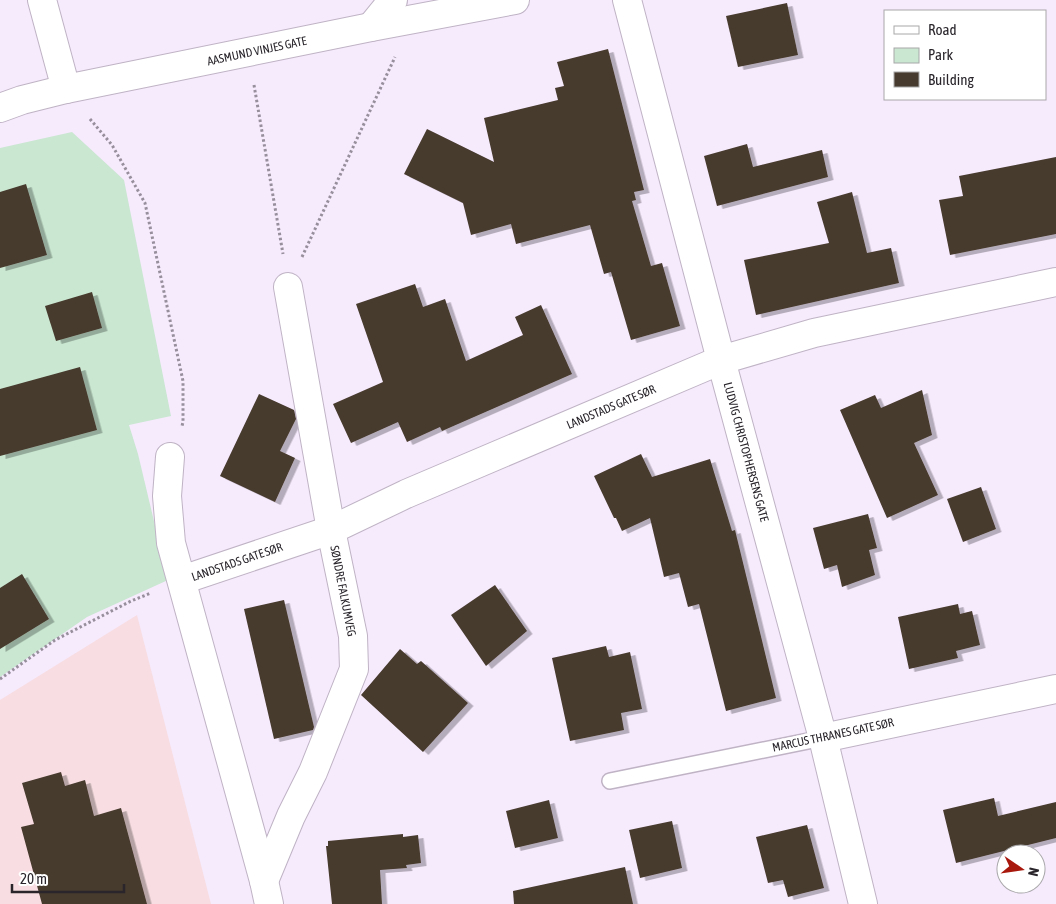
<svg xmlns="http://www.w3.org/2000/svg" width="1056" height="904" viewBox="0 0 1056 904" font-family="'Asap Condensed',sans-serif">
<style>
.education{fill:#f8dee2}
.green{fill:#c9e7d1}
.building{fill:#473a2e;filter:url(#shadow)}
.lines{fill:none;stroke-linecap:round;stroke-linejoin:round}
.service-casing{stroke:#bfb3c5;stroke-width:18}
.minor-casing{stroke:#bfb3c5;stroke-width:30}
.path{stroke:#978f9c;stroke-width:3;stroke-dasharray:2.5 2.5;stroke-linecap:butt}
.service{stroke:#fff;stroke-width:15}
.minor{stroke:#fff;stroke-width:28}
.labels{text-anchor:middle;dominant-baseline:central;stroke-width:5;stroke-linejoin:round;paint-order:stroke}
.street-label{font-size:12px;fill:#29252b;stroke:#fff}
</style>
<defs>
<filter id="shadow"><feDropShadow dx="5.5" dy="3" stdDeviation="0" flood-color="#0004"/></filter>
</defs>
<rect width="100%" height="100%" fill="#f6eafd"/>
<polygon class="education" points="137,615 211,904 0,904 0,700"/>
<polygon class="green" points="72,132 124,180 171,416 129,425 138,454 168,580 87,617 0,677 0,148"/>
<g class="building">
<polygon points="787,3 798,55 738,67 726,16"/>
<polygon points="608,49 644,190 634,192 636,200 632,201 651,266 662,263 680,326 631,340 611,272 604,274 590,225 516,244 511,224 471,235 463,203 404,174 427,129 494,162 484,118 558,100 555,88 564,86 557,62"/>
<polygon points="747,144 753,167 822,150 828,177 717,206 704,156"/>
<polygon points="1056,157 1056,234 950,255 939,200 963,196 959,176"/>
<polygon points="26,184 47,255 0,268 0,192"/>
<polygon points="852,192 867,253 891,248 899,283 756,315 744,260 829,243 817,202"/>
<polygon points="415,284 423,307 445,299 466,361 523,335 515,317 541,305 572,374 442,431 440,427 407,442 398,422 351,443 333,404 383,382 356,304"/>
<polygon points="92,292 102,328 56,341 45,306"/>
<polygon points="80,367 97,430 0,456 0,389"/>
<polygon points="922,390 932,435 914,443 938,495 887,518 840,410 875,395 881,408"/>
<polygon points="259,394 294,410 296,419 280,451 295,458 275,502 220,476"/>
<polygon points="641,454 652,477 710,459 732,531 735,530 776,698 726,711 699,604 688,607 679,573 664,577 650,518 622,531 616,518 614,518 594,476"/>
<polygon points="981,487 996,529 963,542 947,499"/>
<polygon points="868,514 877,548 869,550 875,575 842,587 837,565 824,569 813,528"/>
<polygon points="22,574 49,619 0,649 0,588"/>
<polygon points="495,585 527,631 486,666 451,615"/>
<polygon points="284,600 314,727 313,730 274,739 244,609"/>
<polygon points="958,604 960,614 972,611 980,645 956,651 958,658 909,669 898,617"/>
<polygon points="606,646 609,657 630,652 642,709 621,713 624,730 570,741 552,658"/>
<polygon points="400,649 417,664 421,661 468,703 423,752 361,695"/>
<polygon points="61,772 65,786 85,780 94,816 121,808 147,904 42,904 21,827 34,824 22,783"/>
<polygon points="994,798 998,816 1056,802 1056,838 956,863 943,810"/>
<polygon points="549,800 558,838 515,848 506,811"/>
<polygon points="672,821 682,868 640,878 629,830"/>
<polygon points="807,825 824,888 788,897 783,880 768,883 756,837"/>
<polygon points="403,834 403,837 418,835 421,863 406,865 407,868 380,870 382,904 332,904 326,846 328,846 328,841"/>
<polygon points="625,867 633,904 514,904 513,891"/>
</g>
<g class="lines">
<defs>
<polyline id="service" points="610,781 823,738"/>
<g id="minor">
<polyline points="42,0 66,89"/>
<polyline points="627,0 721,360 823,738 863,904"/>
<polyline points="371,27 393,0"/>
<polyline points="0,108 22,100 66,89 371,27 515,0"/>
<polyline points="170,457 167,496 171,543 264,881 269,904"/>
<polyline points="182,580 331,530 406,494 721,360 814,333 1056,282"/>
<polyline points="823,738 1056,689"/>
<polyline points="264,881 291,816 313,772 354,669 353,636 331,530 288,287"/>
</g>
</defs>
<use href="#service" class="service-casing"/>
<use href="#minor" class="minor-casing"/>
<g class="path">
<polyline points="254,85 283,254"/>
<polyline points="90,119 112,145 145,203 183,381 183,422 182,426"/>
<polyline points="302,257 395,57"/>
<polyline points="0,679 55,640 131,601 151,593"/>
</g>
<use href="#service" class="service"/>
<use href="#minor" class="minor"/>
</g>
<g class="labels">
<g class="street-label">
<text transform="translate(257 51) rotate(-12)">AASMUND VINJES GATE</text>
<text transform="translate(611 407) rotate(-23)">LANDSTADS GATE SØR</text>
<text transform="translate(746 452) rotate(75)">LUDVIG CHRISTOPHERSENS GATE</text>
<text transform="translate(237 562) rotate(-19)">LANDSTADS GATE SØR</text>
<text transform="translate(343 591) rotate(79)">SØNDRE FALKUMVEG</text>
<text transform="translate(833 735) rotate(-12)">MARCUS THRANES GATE SØR</text>
</g>
</g>
<rect x="884" y="10" width="162" height="90" fill="#ffffff" stroke="#a9a8aa"/>
<rect x="894" y="26" width="25" height="8" fill="#ffffff" stroke="#a9a8aa"/>
<text x="928" y="35" font-size="15" fill="#29252b">Road</text>
<rect x="894" y="48" width="25" height="15" fill="#c9e7d1" stroke="#a9a8aa"/>
<text x="928" y="60" font-size="15" fill="#29252b">Park</text>
<rect x="894" y="72" width="25" height="15" fill="#473a2e" stroke="#a9a8aa"/>
<text x="928" y="85" font-size="15" fill="#29252b">Building</text>
<g transform="translate(1021 869) rotate(103)"><circle r="24" fill="#ffffff" stroke="#a9a8aa"/>
<path d="M0-4L9 19L0 12L-9 19Z" fill="#a9180c"/>
<text y="-8" font-size="14" font-weight="bold" text-anchor="middle" fill="#29252b">N</text>
</g>
<path d="M12 884v8h112v-8" fill="none" stroke="#29252b" stroke-width="2.5"/>
<text x="20" y="884" font-size="15" fill="#29252b" stroke="#ffffff" stroke-width="4" paint-order="stroke">20 m</text>
</svg>
